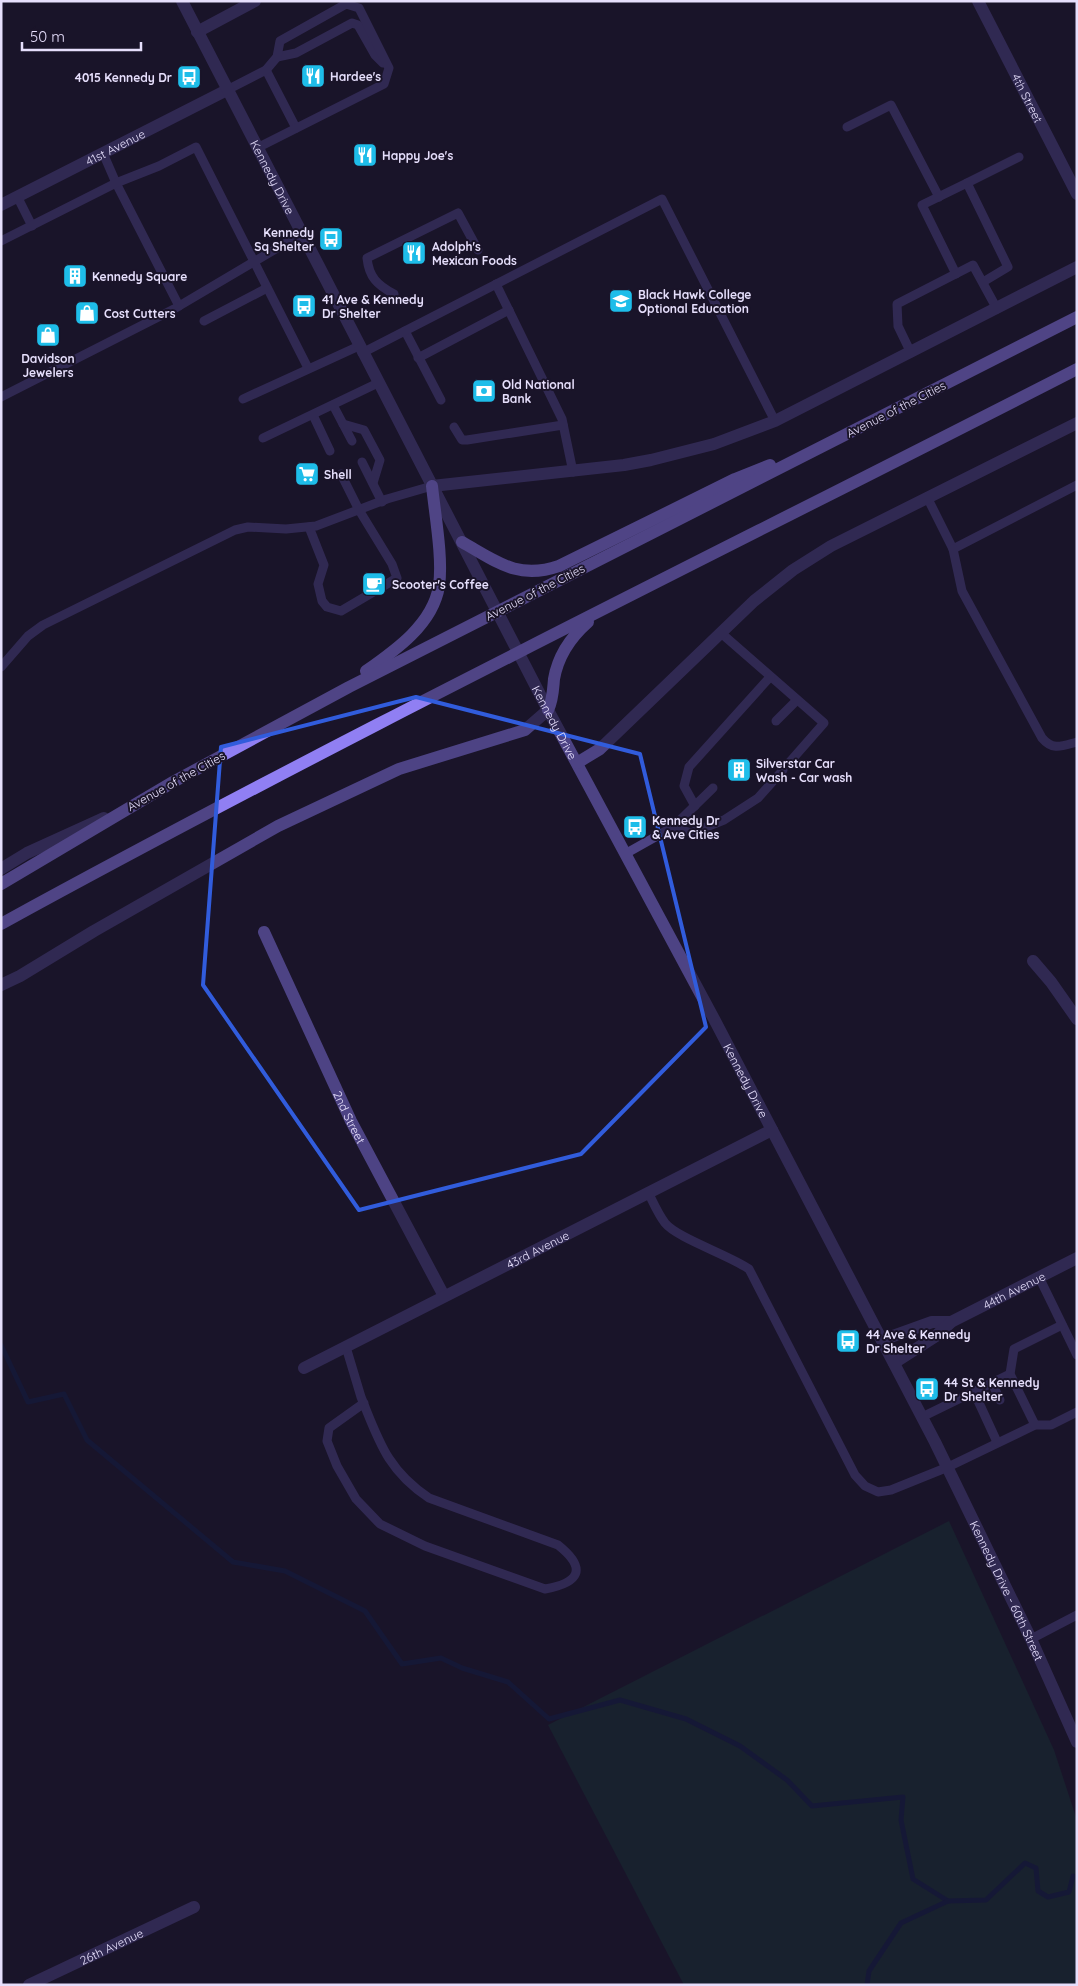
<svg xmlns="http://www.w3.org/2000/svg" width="1078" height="1986" viewBox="0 0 1078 1986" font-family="Quicksand,sans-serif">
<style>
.green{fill:#173133}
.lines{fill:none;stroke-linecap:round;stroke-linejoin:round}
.stream{stroke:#111d45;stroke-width:5}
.service{stroke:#4d4384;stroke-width:9}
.minor{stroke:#4d4384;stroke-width:12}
.tertiary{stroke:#4d4384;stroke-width:12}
.secondary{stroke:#907ff3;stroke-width:12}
.marked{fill:none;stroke:#315cdc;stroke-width:4;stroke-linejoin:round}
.labels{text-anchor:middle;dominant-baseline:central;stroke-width:4;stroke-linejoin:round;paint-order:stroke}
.poi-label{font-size:12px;font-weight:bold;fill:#e6dffc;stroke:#1a1429;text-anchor:start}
.street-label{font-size:12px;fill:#e6dffc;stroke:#1a1429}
</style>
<rect width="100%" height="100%" fill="#1a1429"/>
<polygon class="green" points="949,1521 1054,1750 1077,1820 1077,1985 684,1985 548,1725"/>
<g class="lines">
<g class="stream">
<polyline points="1,1345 28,1402 64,1394 87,1440 233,1562 285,1571 365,1611 402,1664 441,1658 462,1668 508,1682 549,1719 620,1700 686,1719 740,1746 787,1780 812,1806 903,1797 901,1820 913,1879 948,1901"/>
<polyline points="867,1985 869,1971 901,1923 948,1901 986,1900 1025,1863 1036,1868 1038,1891 1048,1897 1069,1892 1073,1876"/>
</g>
<g class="service">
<polyline points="277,57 296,53 352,23 358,25 375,55 383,63"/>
<polyline points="266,70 296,128"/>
<polyline points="227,90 266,70 277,57 280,41 346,4 359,8 389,68 384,84 257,148"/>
<polyline points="847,127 891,105 939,197"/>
<polyline points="103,153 116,183 179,306"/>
<polyline points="967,183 1019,157"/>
<polyline points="17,196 32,226"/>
<polyline points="1,241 116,183 159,166 196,147 308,368"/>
<polyline points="956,274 922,205 967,183 1008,267 983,282"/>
<polyline points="496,284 562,419 573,472"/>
<path d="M394,294C377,285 369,277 367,258L458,213L478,250"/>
<polyline points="204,321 267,288"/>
<polyline points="405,331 441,400"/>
<polyline points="362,353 662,199 775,421"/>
<polyline points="911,353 898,326 897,304 973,265 997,309"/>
<polyline points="418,358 509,310"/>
<polyline points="1,397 174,309 301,234"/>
<polyline points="243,399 359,346"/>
<polyline points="333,405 352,441"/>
<polyline points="313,415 330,451"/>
<polyline points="343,424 364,430 380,460 373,483"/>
<polyline points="454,427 462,440 467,440 563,425"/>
<polyline points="263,438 378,383"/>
<polyline points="362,462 382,502"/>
<polyline points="927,497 953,549 1077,485"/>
<polyline points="309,527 324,565 318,584 322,601 327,607 341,611 397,578 392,564 359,510 341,474"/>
<path d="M953,549L962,591L1042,738C1053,751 1062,746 1077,742"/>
<polyline points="721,633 824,723 788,764"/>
<polyline points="1,667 28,636 43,625 235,530 248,527 286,529 316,526 387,499 432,486"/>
<polyline points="776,721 797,700"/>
<polyline points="695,806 684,786 689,767 770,677"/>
<polyline points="673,827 691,833 724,820 758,798 783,770"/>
<polyline points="625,854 673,827 713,788"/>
<path d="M648,1192C653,1202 658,1214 665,1223C677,1238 729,1255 749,1269L855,1475L865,1486L878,1492L891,1490L948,1467L1035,1425H1051L1077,1412"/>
<polyline points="1039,1277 1077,1355"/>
<path d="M346,1347L361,1397C379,1441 387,1470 429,1498L558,1545C588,1569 579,1583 545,1589L425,1546L380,1524L356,1499L337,1466L327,1441L329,1428L364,1403"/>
<polyline points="992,1383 1000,1400"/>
<polyline points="974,1392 997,1442"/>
<polyline points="922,1417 1010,1374"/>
<polyline points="1035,1425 1010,1374 1014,1349 1062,1325"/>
<polyline points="1031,1639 1077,1615"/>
</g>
<g class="minor">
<path id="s1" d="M978,1L1077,194"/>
<polyline points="197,32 255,1"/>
<path id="s2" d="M1,205L227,90"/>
<polyline points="1,869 27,853 104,818"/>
<path id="s3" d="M264,932L351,1121L444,1296"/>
<polyline points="1033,961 1051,982 1077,1019"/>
<polyline points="1,985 20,976 94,931 278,826 399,769 525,730 548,710"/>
<polyline points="882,1340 932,1322 951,1322"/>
<path id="s4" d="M894,1363L936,1336L951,1322L1077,1258"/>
<path id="s5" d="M304,1368L772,1130"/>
<path id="s6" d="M29,1985L194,1907"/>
</g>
<g class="tertiary">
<path id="s7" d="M182,1L548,710L713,1017L935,1442L1031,1639L1077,1742"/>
<polyline points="432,486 624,465 651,460 714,444 775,421 1077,267"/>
<polyline points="577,763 600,749 754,601 793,570 831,546 1077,423"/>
</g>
<g class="secondary">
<path d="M462,542C497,562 518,580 559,566L735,479L770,465"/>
<path d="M366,671C396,650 433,624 439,586C443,558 435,515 432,486"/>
<path d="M548,710C553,700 553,690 554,679C558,656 571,637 588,622"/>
<polyline points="1,884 173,782 349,687 1077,317"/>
<path d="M1,924C355,730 718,553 1077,369"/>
</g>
</g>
<path d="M0 0H1078V1986H0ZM416,697L640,754L706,1027L581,1154L359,1210L203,985L221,747Z" fill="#1a1429" fill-opacity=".55" fill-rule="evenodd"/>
<path class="marked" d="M416,697L640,754L706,1027L581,1154L359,1210L203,985L221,747Z"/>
<defs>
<symbol id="restaurant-square" viewBox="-11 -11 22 22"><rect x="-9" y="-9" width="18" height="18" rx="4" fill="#1ebde9" stroke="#1a1429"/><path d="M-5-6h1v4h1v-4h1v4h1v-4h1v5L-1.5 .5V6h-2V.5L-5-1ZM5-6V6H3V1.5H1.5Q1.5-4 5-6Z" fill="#fff"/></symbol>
<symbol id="bus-square" viewBox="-11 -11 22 22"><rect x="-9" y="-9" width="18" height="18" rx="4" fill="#1ebde9" stroke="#1a1429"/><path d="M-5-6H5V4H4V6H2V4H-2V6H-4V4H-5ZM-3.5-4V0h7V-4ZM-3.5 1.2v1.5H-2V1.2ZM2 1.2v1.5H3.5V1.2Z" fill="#fff"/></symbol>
<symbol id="building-square" viewBox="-11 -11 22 22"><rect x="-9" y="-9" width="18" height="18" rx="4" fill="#1ebde9" stroke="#1a1429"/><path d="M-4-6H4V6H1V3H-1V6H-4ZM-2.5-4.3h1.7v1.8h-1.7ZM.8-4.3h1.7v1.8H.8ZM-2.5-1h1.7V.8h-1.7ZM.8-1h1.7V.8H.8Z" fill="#fff"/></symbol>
<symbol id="school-square" viewBox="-11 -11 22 22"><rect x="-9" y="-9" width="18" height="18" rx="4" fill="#1ebde9" stroke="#1a1429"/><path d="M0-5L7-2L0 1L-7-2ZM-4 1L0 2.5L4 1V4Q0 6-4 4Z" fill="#fff"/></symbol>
<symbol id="shop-square" viewBox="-11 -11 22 22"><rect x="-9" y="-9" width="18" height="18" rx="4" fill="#1ebde9" stroke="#1a1429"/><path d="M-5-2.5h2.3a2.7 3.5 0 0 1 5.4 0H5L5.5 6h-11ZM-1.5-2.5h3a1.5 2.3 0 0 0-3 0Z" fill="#fff"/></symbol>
<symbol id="bank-square" viewBox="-11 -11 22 22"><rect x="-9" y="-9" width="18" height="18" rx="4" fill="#1ebde9" stroke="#1a1429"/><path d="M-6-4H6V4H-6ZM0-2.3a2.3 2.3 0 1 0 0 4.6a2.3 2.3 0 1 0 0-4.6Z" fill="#fff"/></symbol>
<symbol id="supermarket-square" viewBox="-11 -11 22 22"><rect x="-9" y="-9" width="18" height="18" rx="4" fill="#1ebde9" stroke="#1a1429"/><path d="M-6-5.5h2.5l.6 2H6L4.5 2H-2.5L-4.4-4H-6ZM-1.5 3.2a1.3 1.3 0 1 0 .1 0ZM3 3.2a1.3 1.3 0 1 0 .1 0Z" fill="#fff"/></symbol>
<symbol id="cafe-square" viewBox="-11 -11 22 22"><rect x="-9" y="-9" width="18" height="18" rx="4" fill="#1ebde9" stroke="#1a1429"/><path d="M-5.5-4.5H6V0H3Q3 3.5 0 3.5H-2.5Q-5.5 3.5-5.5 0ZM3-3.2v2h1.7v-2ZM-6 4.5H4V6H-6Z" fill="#fff"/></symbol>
</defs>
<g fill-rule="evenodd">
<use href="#restaurant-square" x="299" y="62" width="28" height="28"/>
<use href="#bus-square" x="175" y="63" width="28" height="28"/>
<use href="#restaurant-square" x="351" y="141" width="28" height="28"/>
<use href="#bus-square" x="317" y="225" width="28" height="28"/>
<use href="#restaurant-square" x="400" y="239" width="28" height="28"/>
<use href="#building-square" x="61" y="262" width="28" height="28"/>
<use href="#school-square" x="607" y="287" width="28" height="28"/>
<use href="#bus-square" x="290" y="292" width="28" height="28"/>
<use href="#shop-square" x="73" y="299" width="28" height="28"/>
<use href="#shop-square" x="34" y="321" width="28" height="28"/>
<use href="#bank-square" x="470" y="377" width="28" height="28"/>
<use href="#supermarket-square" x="293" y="460" width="28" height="28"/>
<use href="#cafe-square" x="360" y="570" width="28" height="28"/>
<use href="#building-square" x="725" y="756" width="28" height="28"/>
<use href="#bus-square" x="621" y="813" width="28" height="28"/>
<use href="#bus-square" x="834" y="1327" width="28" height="28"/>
<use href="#bus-square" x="913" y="1375" width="28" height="28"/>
</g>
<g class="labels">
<g class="poi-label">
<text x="330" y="76">Hardee's</text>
<text x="172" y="77" text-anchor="end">4015 Kennedy Dr</text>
<text x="382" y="155">Happy Joe's</text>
<text x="314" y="232" text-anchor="end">Kennedy<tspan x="314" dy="14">Sq Shelter</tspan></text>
<text x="432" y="246">Adolph's<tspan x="432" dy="14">Mexican Foods</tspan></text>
<text x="92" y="276">Kennedy Square</text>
<text x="638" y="294">Black Hawk College<tspan x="638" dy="14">Optional Education</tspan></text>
<text x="322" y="299">41 Ave &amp; Kennedy<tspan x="322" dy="14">Dr Shelter</tspan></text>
<text x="104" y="313">Cost Cutters</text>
<text x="48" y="358" text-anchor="middle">Davidson<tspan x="48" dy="14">Jewelers</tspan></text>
<text x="502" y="384">Old National<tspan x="502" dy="14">Bank</tspan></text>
<text x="324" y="474">Shell</text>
<text x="392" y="584">Scooter's Coffee</text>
<text x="756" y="763">Silverstar Car<tspan x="756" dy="14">Wash - Car wash</tspan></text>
<text x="652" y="820">Kennedy Dr<tspan x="652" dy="14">&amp; Ave Cities</tspan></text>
<text x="866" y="1334">44 Ave &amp; Kennedy<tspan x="866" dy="14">Dr Shelter</tspan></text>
<text x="944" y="1382">44 St &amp; Kennedy<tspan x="944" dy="14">Dr Shelter</tspan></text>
</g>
<g class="street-label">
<text stroke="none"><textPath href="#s1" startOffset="109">4th Street</textPath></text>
<text stroke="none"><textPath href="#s2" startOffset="128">41st Avenue</textPath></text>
<text stroke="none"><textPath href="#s7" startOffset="198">Kennedy Drive</textPath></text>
<text transform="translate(896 409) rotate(-27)">Avenue of the Cities</text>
<text transform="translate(535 592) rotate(-27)">Avenue of the Cities</text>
<text stroke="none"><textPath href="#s7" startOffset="812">Kennedy Drive</textPath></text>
<text transform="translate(176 781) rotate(-29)">Avenue of the Cities</text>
<text stroke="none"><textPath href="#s7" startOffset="1218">Kennedy Drive</textPath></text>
<text stroke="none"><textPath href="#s3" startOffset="204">2nd Street</textPath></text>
<text stroke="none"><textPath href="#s5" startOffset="262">43rd Avenue</textPath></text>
<text stroke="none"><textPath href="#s4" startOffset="141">44th Avenue</textPath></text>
<text stroke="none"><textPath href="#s7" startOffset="1791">Kennedy Drive - 60th Street</textPath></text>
<text stroke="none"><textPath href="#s6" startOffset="91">26th Avenue</textPath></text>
</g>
</g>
<rect width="1078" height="1986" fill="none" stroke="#e6dffc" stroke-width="5"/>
<path d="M22 42v8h119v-8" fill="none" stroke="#e6dffc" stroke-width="2.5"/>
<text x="30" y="42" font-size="15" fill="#e6dffc" stroke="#1a1429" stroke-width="4" paint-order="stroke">50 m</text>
</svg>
